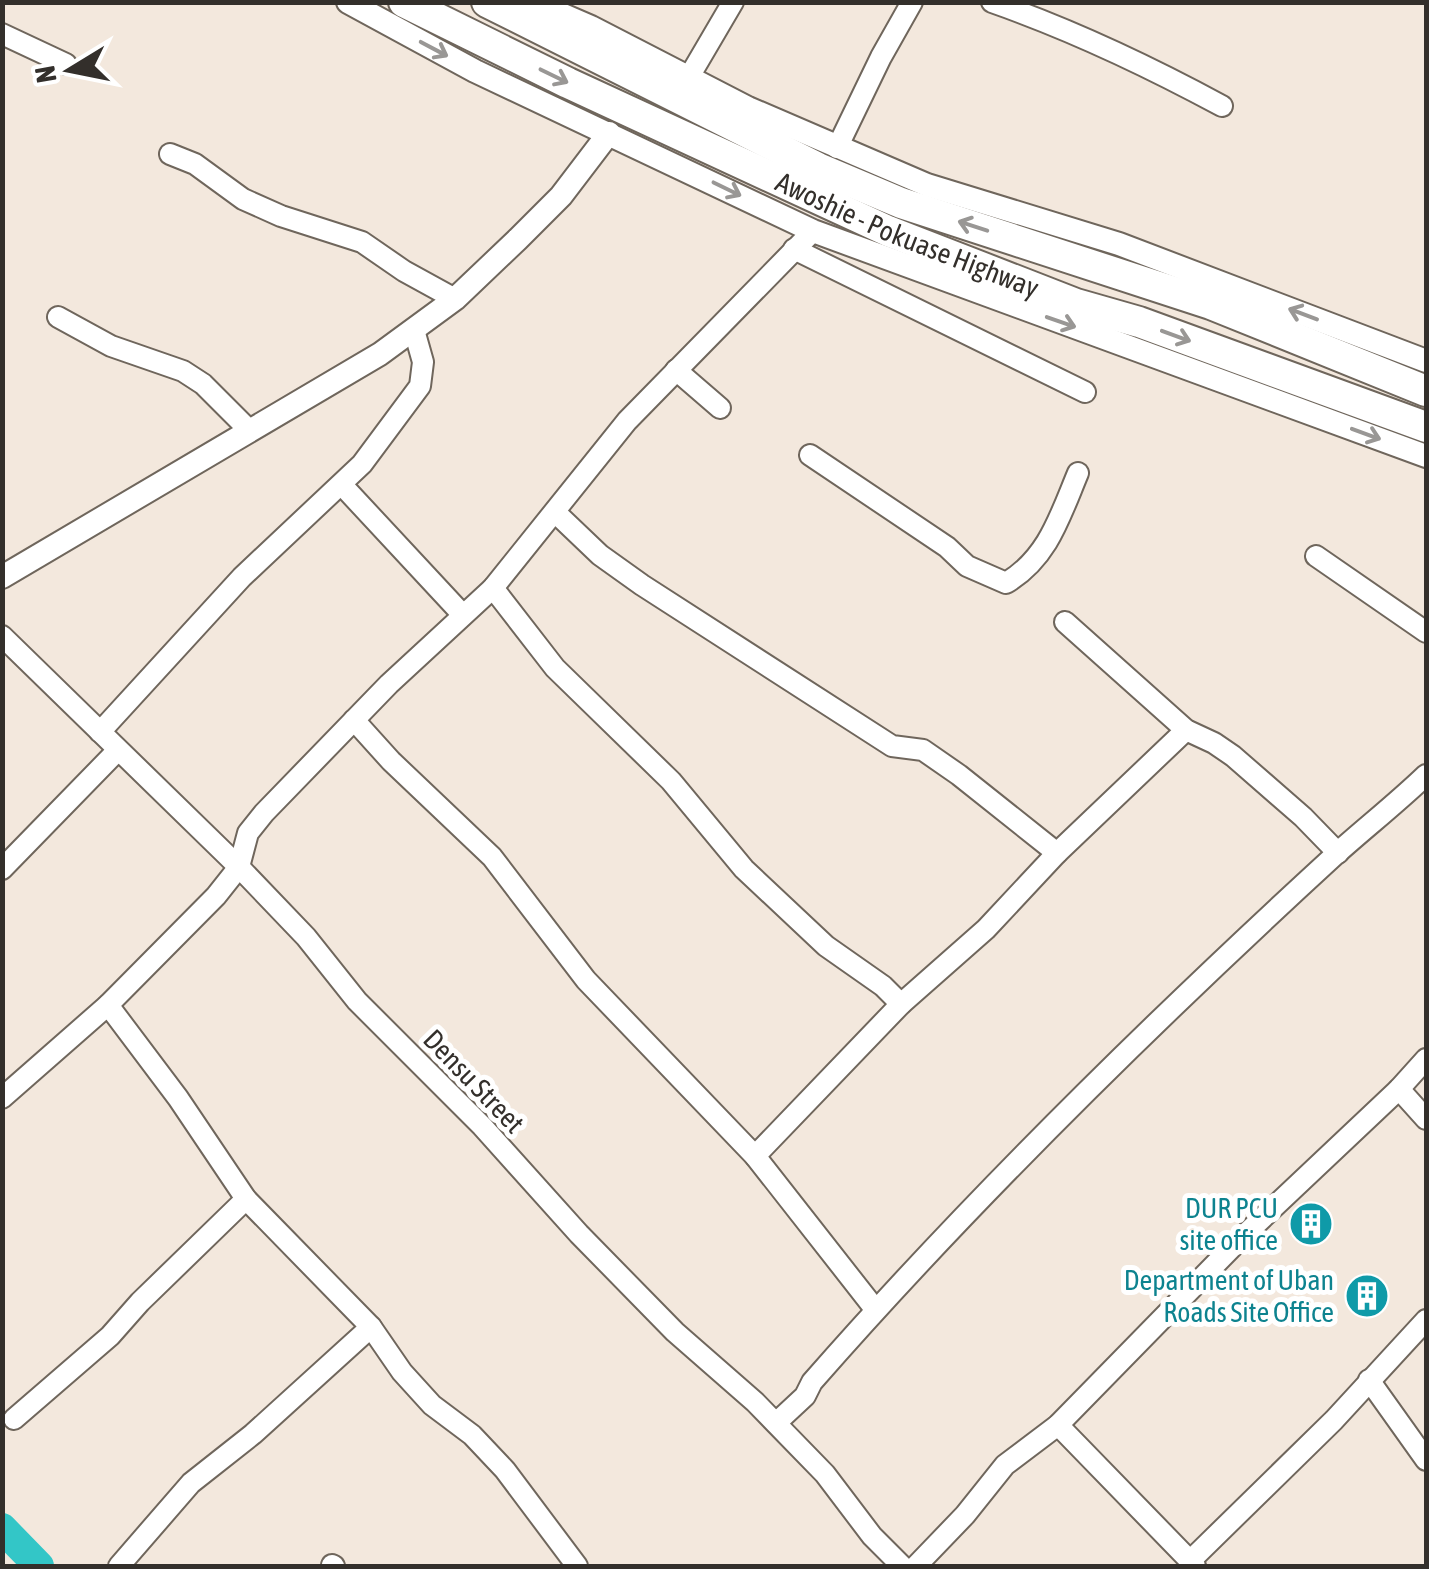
<svg xmlns="http://www.w3.org/2000/svg" width="1429" height="1569" viewBox="0 0 1429 1569" font-family="'Asap Condensed',sans-serif">
<style>
.lines{fill:none;stroke-linecap:round;stroke-linejoin:round}
.river{stroke:#33c6c7;stroke-width:30}
.minor-casing{stroke:#6f665c;stroke-width:24}
.tertiary-casing{stroke:#6f665c;stroke-width:26}
.primary-casing{stroke:#6f665c;stroke-width:34}
.minor{stroke:#fff;stroke-width:20}
.tertiary{stroke:#fff;stroke-width:22}
.primary{stroke:#fff;stroke-width:30}
.oneway{stroke:#999795}
.labels{text-anchor:middle;dominant-baseline:central;stroke-width:10;stroke-linejoin:round;paint-order:stroke}
.street-label{font-size:28px;fill:#332f2b;stroke:#fff}
.culture-label{font-size:28px;fill:#0d838f;stroke:#fff;text-anchor:end}
</style>
<rect width="100%" height="100%" fill="#f3e8dd"/>
<g class="lines">
<polyline class="river" points="2,1528 39,1566"/>
<defs>
<g id="minor">
<path d="M992,2C1072,30 1148,66 1222,106"/>
<polyline points="2,34 66,64"/>
<polyline points="689,77 733,2"/>
<polyline points="837,148 881,57 912,2"/>
<polyline points="170,154 195,164 243,199 281,216 362,242 404,271 455,299"/>
<polyline points="794,249 1085,392"/>
<polyline points="58,317 111,346 183,371 203,384 248,429"/>
<polyline points="676,370 720,408"/>
<path d="M810,455L947,547L967,566L1006,583C1048,558 1060,516 1078,473"/>
<polyline points="342,485 462,614"/>
<polyline points="556,513 600,555 642,585 892,746 923,750 959,775 1057,853"/>
<polyline points="1316,556 1426,632"/>
<polyline points="493,588 555,668 671,781 744,869 826,946 883,986 901,1004"/>
<polyline points="1065,622 1186,730 1214,743 1233,756 1303,817 1338,853"/>
<polyline points="2,636 239,867 306,937 357,1001 482,1126 579,1234 675,1332 755,1402 825,1474 872,1536 902,1566"/>
<polyline points="354,720 391,761 492,857 586,980 755,1156 875,1309"/>
<polyline points="100,732 242,577 362,464 420,386 423,362 414,330"/>
<polyline points="2,869 118,750"/>
<polyline points="108,1005 178,1098 246,1199 371,1327 402,1372 432,1405 472,1435 505,1470 577,1566"/>
<polyline points="1399,1089 1426,1119"/>
<polyline points="2,1098 108,1005 216,896 239,867 248,833 264,813 389,684 493,588 627,421 813,231"/>
<polyline points="755,1156 901,1004 986,929 1057,853 1186,730"/>
<polyline points="1369,1380 1426,1460"/>
<polyline points="14,1419 110,1336 140,1302 246,1199"/>
<path d="M776,1423L805,1396L812,1382C975,1196 1153,1022 1335,855C1365,828 1397,803 1426,775"/>
<polyline points="1058,1425 1195,1566"/>
<polyline points="1190,1561 1334,1420 1426,1320"/>
<polyline points="332,1565 334,1566"/>
<polyline points="119,1566 191,1483 253,1434 371,1327"/>
<polyline points="916,1566 965,1515 1005,1465 1058,1425 1237,1242 1399,1089 1426,1059"/>
</g>
<g id="tertiary">
<polyline points="348,2 475,71 813,231 1426,456"/>
<polyline points="533,2 591,27 748,108 927,185 1119,244 1426,361"/>
<polyline points="2,577 380,354 455,299 518,239 561,196 609,133"/>
</g>
<g id="primary">
<path id="s1" d="M404,2L568,83L888,231L1076,304L1139,322L1426,427"/>
<polyline points="487,2 818,168 901,203 1211,304 1426,391"/>
</g>
</defs>
<use href="#minor" class="minor-casing"/>
<use href="#tertiary" class="tertiary-casing"/>
<use href="#primary" class="primary-casing"/>
<use href="#minor" class="minor"/>
<use href="#tertiary" class="tertiary"/>
<use href="#primary" class="primary"/>
</g>
<defs><path id="oneway-shaft" d="M-6 0H5M1.5-3L5.5 0L1.5 3" fill="none" stroke-width="1.6" stroke-linecap="round" stroke-linejoin="round" transform="scale(2.5)"/></defs>
<g class="oneway">
<use href="#oneway-shaft" transform="translate(434 49) rotate(28)"/>
<use href="#oneway-shaft" transform="translate(554 76) rotate(26)"/>
<use href="#oneway-shaft" transform="translate(727 189) rotate(26)"/>
<use href="#oneway-shaft" transform="translate(973 226) rotate(-162)"/>
<use href="#oneway-shaft" transform="translate(1303 314) rotate(-159)"/>
<use href="#oneway-shaft" transform="translate(1061 322) rotate(19)"/>
<use href="#oneway-shaft" transform="translate(1176 336) rotate(20)"/>
<use href="#oneway-shaft" transform="translate(1366 434) rotate(20)"/>
</g>
<defs>
<symbol id="building-disc" viewBox="-11 -11 22 22"><circle r="9.5" fill="#0f9aa8" stroke="#fff"/><path d="M-4-6H4V6H1V3H-1V6H-4ZM-2.5-4.3h1.7v1.8h-1.7ZM.8-4.3h1.7v1.8H.8ZM-2.5-1h1.7V.8h-1.7ZM.8-1h1.7V.8H.8Z" fill="#fff"/></symbol>
</defs>
<g fill-rule="evenodd">
<use href="#building-disc" x="1286" y="1199" width="50" height="50"/>
<use href="#building-disc" x="1342" y="1271" width="50" height="50"/>
</g>
<g class="labels">
<g class="street-label">
<text stroke="none"><textPath href="#s1" startOffset="555">Awoshie - Pokuase Highway</textPath></text>
<text transform="translate(474 1081) rotate(46)">Densu Street</text>
</g>
<g class="culture-label">
<text x="1278" y="1208">DUR PCU<tspan x="1278" dy="32">site office</tspan></text>
<text x="1334" y="1280">Department of Uban<tspan x="1334" dy="32">Roads Site Office</tspan></text>
</g>
</g>
<rect width="1429" height="1569" fill="none" stroke="#332f2b" stroke-width="10"/>
<g transform="translate(70 70) rotate(260)" stroke="#ffffff" stroke-width="8" paint-order="stroke">
<path d="M0-8L18 38L0 25L-18 38Z" fill="#332f2b"/>
<text y="-15" font-size="28" font-weight="bold" text-anchor="middle" fill="#332f2b">N</text>
</g>
</svg>
